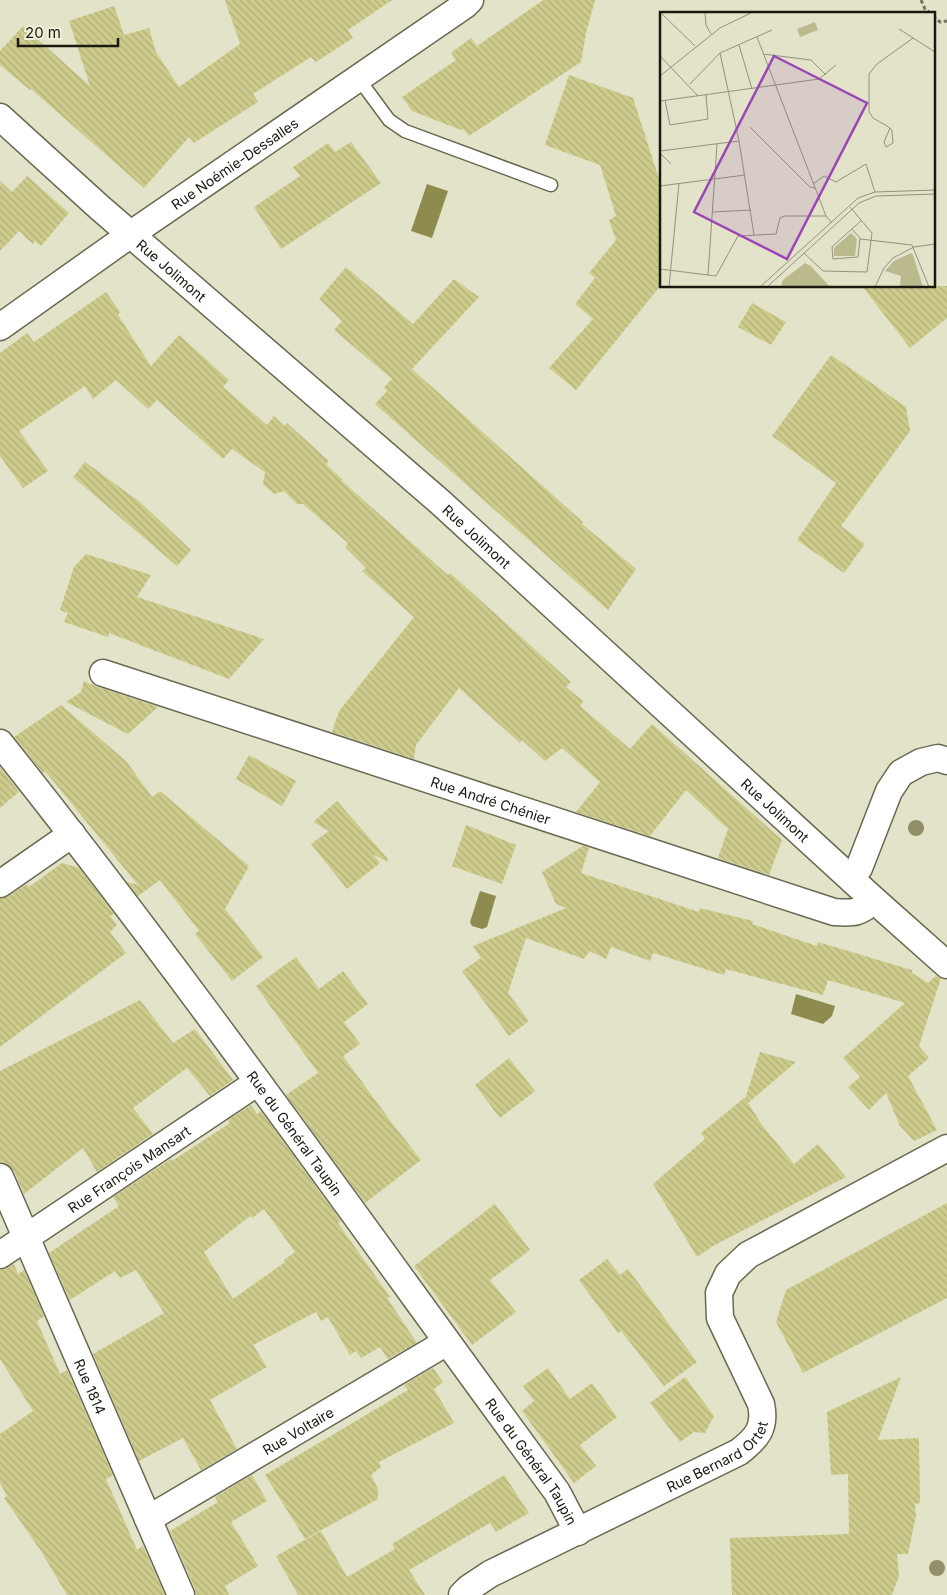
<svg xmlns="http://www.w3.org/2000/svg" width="947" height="1595" viewBox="0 0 947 1595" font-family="Inter,sans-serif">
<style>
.water{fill:#8d8b4e}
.building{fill:url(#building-back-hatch);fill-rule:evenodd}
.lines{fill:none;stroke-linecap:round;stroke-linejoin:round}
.lane-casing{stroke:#696952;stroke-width:15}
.street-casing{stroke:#696952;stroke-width:29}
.path{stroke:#757565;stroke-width:3;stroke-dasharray:4 2.5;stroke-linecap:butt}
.lane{stroke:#fff;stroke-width:12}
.street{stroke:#fff;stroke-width:26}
.tree{fill:#908f69}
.labels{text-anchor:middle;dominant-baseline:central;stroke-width:4;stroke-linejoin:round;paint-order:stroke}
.street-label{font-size:14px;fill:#191910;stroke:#f0f0d6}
.inset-road{fill:none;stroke:#92927f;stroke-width:1}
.view{fill:#9947b5;fill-opacity:0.15;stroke:#9947b5;stroke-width:2.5}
.inset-edge{fill:none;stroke:#191910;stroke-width:2.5}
</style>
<defs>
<pattern id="building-back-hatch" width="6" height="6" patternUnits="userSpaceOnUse" patternTransform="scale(1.25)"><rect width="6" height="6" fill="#cecc8c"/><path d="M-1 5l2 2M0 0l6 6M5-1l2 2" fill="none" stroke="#b0af78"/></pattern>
</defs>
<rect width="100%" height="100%" fill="#e3e3c9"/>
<g class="water">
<polygon points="427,184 448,191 432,238 411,231"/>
<polygon points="480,891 496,896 487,927 482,929 472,926 470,922"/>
<polygon points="796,994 835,1006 832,1016 823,1024 791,1014"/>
</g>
<g class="building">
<polygon points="225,0 392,0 348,30 353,38 316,62 311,57 253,94 258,102 194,143 189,137 144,188 31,89 30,90 0,65 0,51 23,26 90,86 69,21 114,6 124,35 149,28 156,52 179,87 240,44"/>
<polygon points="543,0 595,0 586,33 581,62 469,136 463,129 461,130 412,111 402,97 456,60 451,53 471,38 477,46"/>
<polygon points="569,75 633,98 661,185 661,285 576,390 549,368 593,319 575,304 595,278 589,273 616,240 609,220 616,216 600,165 545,145"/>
<polygon points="351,142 381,183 281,249 254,207 300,176 293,167 328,143 335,152"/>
<polygon points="27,176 69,213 41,246 35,241 33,244 19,231 0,251 0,181 12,192"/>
<polygon points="346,267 413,324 454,279 479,297 412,369 583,522 582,524 636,569 608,610 375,404 387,391 384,387 392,379 334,330 342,321 319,299"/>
<polygon points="862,286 947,286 947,318 910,348"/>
<polygon points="106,292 120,312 118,315 151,366 179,335 229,380 223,387 267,425 274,416 284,426 287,423 329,461 326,464 343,480 342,481 448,575 450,573 571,682 566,687 583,701 580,706 630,749 652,724 782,840 769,875 718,858 728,829 686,790 650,836 576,812 600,782 562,748 545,761 522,740 520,743 459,688 416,745 414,759 332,732 339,711 414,617 362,571 366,568 345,547 348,543 303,504 297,504 284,491 274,494 263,484 265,472 232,449 223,459 157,400 148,409 116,380 93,399 85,386 19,431 48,471 23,488 0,456 0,353 27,333 34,342"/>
<polygon points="752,303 786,322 771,345 738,327"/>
<polygon points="831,355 906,407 910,431 841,526 865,544 844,573 797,540 836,483 772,436"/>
<polygon points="85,462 140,502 191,550 177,566 73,477"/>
<polygon points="86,554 151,575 137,597 264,639 229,679 109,633 108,637 64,622 68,613 60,610 74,567"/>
<polygon points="84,681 98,687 158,707 128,734 66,702 81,692"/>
<polygon points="61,705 126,761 152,797 160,791 249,866 225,909 263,957 232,981 195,934 199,931 160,880 138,896 127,882 138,885 45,771 43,773 14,737"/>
<polygon points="249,755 296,781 282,806 236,779"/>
<polygon points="0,767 19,792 0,808"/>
<polygon points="337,801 388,859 387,862 373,854 380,863 347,889 311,844 329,831 313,822"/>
<polygon points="466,825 516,845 502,884 452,866"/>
<polygon points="583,846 589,848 581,873 699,912 700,908 753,921 752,924 817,946 818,942 912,970 912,973 928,983 936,976 941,978 919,1046 929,1058 908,1076 937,1130 914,1141 900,1126 886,1093 869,1110 848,1087 860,1077 843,1058 905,1003 828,980 823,995 726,969 724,975 653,953 650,961 611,947 606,959 590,951 584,959 526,938 508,993 529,1021 509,1036 462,971 481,958 473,946 566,908 556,904 542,872"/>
<polygon points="62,863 79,868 114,914 110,916 117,925 110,932 126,953 0,1047 0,899 9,896 27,884 29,887"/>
<polygon points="296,957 319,989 343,971 368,1004 344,1022 360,1044 343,1056 392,1123 421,1160 365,1203 286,1095 318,1073 256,986"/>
<polygon points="140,1000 173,1043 195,1029 233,1080 210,1096 187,1068 133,1108 153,1134 97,1172 83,1148 24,1194 14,1171 9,1165 0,1162 0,1071"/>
<polygon points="760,1052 796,1062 748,1103 762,1125 794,1164 818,1144 846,1177 713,1246 697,1257 653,1184 705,1139 701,1133 744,1098 745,1099"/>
<polygon points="509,1058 535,1091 500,1118 475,1085"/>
<path d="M251,1105L257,1114L261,1111L341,1221L338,1223L390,1297L387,1298L417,1343L388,1359L380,1347L361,1358L356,1351L350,1355L328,1317L321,1321L316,1312L253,1345L267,1367L210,1400L237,1449L201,1470L183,1438L139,1461L93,1354L164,1313L136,1270L120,1278L115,1271L70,1300L49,1253L119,1206L113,1197L171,1159L172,1161L230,1123L228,1120ZM264,1209L295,1252L284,1260L285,1262L233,1299L204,1252L250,1216L252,1218Z"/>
<polygon points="947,1203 947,1298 803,1373 776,1322 786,1290"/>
<polygon points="495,1204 530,1250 490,1280 516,1312 472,1345 414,1266"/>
<polygon points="607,1259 620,1275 628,1269 697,1362 664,1386 621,1331 618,1333 579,1280"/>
<polygon points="14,1264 18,1274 24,1270 44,1316 37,1321 60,1374 67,1370 113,1475 106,1479 137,1550 143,1546 165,1595 67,1595 41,1551 4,1498 7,1496 0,1483 0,1434 33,1411 0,1359 0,1270"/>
<polygon points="433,1368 443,1382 434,1389 454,1423 379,1462 381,1467 371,1475 378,1489 378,1499 305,1539 265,1475 408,1390 404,1385"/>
<polygon points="548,1368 570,1399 592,1383 617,1417 580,1445 596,1466 574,1483 522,1411 534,1401 523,1386"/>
<polygon points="685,1377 714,1416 705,1433 694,1432 680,1442 650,1403"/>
<polygon points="901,1377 878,1440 919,1438 920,1503 915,1504 916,1516 908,1554 897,1554 899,1576 892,1595 732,1595 730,1538 849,1534 848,1474 831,1475 827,1412"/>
<polygon points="252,1475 267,1501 231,1522 258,1566 225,1586 229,1595 196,1595 195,1589 170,1531 218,1502 215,1497"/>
<polygon points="504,1475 529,1513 496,1532 490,1523 409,1570 425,1595 298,1595 276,1556 321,1531 347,1577 395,1549 392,1544"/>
</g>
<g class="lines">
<defs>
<polyline id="lane" points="358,78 389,120 405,131 551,185"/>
<g id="street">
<path id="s1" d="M0,117L99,207L440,502L874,900L947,965"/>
<path id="s2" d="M0,327L131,234L465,5L470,0"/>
<path id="s3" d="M103,673L834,912C853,913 859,914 874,900"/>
<path id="s4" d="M0,743C194,986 373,1242 557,1492L578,1532"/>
<polyline points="850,876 859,868 889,791 901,773 921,762 938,758 947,761"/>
<polyline points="0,884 72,834"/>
<path id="s5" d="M0,1177L181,1595"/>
<path id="s6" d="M0,1255L258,1082"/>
<path id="s7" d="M148,1519L447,1342"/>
<path id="s8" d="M462,1595L469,1588L490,1574L739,1452C757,1438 766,1428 761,1404L720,1318L719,1293L728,1274L748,1255L947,1148"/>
</g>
</defs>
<use href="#lane" class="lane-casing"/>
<use href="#street" class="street-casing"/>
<g class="path">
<polyline points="921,0 925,9 931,14"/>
<polyline points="933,16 940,22 947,21"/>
</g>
<use href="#lane" class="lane"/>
<use href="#street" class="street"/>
</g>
<g class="tree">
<circle cx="916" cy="828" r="8"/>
<circle cx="937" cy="1568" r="8"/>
</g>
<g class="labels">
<g class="street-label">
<text stroke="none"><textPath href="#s2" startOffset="286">Rue Noémie-Dessalles</textPath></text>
<text stroke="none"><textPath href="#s1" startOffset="230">Rue Jolimont</textPath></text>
<text stroke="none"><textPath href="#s1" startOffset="635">Rue Jolimont</textPath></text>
<text stroke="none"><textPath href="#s3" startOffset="408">Rue André Chénier</textPath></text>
<text stroke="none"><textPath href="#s1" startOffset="1040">Rue Jolimont</textPath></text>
<text stroke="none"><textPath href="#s4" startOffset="489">Rue du Général Taupin</textPath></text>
<text stroke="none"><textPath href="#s6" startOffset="155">Rue François Mansart</textPath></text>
<text stroke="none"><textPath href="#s5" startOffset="228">Rue 1814</textPath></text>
<text stroke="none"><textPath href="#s7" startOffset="174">Rue Voltaire</textPath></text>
<text stroke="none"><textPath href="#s8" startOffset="292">Rue Bernard Ortet</textPath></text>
<text stroke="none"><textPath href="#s4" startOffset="894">Rue du Général Taupin</textPath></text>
</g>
</g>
<g transform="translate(660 12)">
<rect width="275" height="275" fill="#e3e3c9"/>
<path d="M251,241L253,243L263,275H240L241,264L225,259L234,249ZM145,251L151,254L170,275H121L123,268Z" fill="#bbba8f"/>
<path d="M155,10L158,18L140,25L137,17ZM191,221L197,227L195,244H174V236Z" fill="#bbba8f"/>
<path class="inset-road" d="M0,0L35,34M45,0L46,13L51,22M239,17L275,40M97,25L166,204L172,211M79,33L92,77M60,41L79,129L94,223M103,42L151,48L166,63M0,44L38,84M0,64L60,16L93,0M30,72L60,41L112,18M5,88L10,113L48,107L46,83M0,89L159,67L176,53M90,115L150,175L155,176M230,116L224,130L226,135L233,131L232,120V118L227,114L213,106L209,100V62L217,52L253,26M0,139L79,129M0,141L11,152M153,172L164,164L176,170L206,152L215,180M0,174L85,163M53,200L91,198M192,217L200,226L198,245L173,247L172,235L185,223L202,208M200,227L252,233L269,275M144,241L163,259L207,260L212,221L190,195M0,257L56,264L78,224L116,222L120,206L125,204H166M48,263L57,132M9,275L19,171M100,275L198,186L215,180L275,178M107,275L199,191L216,184L275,182M215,275L224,256L233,246L254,235L275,232"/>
<path class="view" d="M114,44L207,91L127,247L34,200Z"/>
<rect width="275" height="275" class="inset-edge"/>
</g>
<path d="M18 38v8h100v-8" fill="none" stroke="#191910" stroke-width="2.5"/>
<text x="25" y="38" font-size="15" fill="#191910" stroke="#f0f0d6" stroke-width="4" paint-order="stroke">20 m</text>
</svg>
